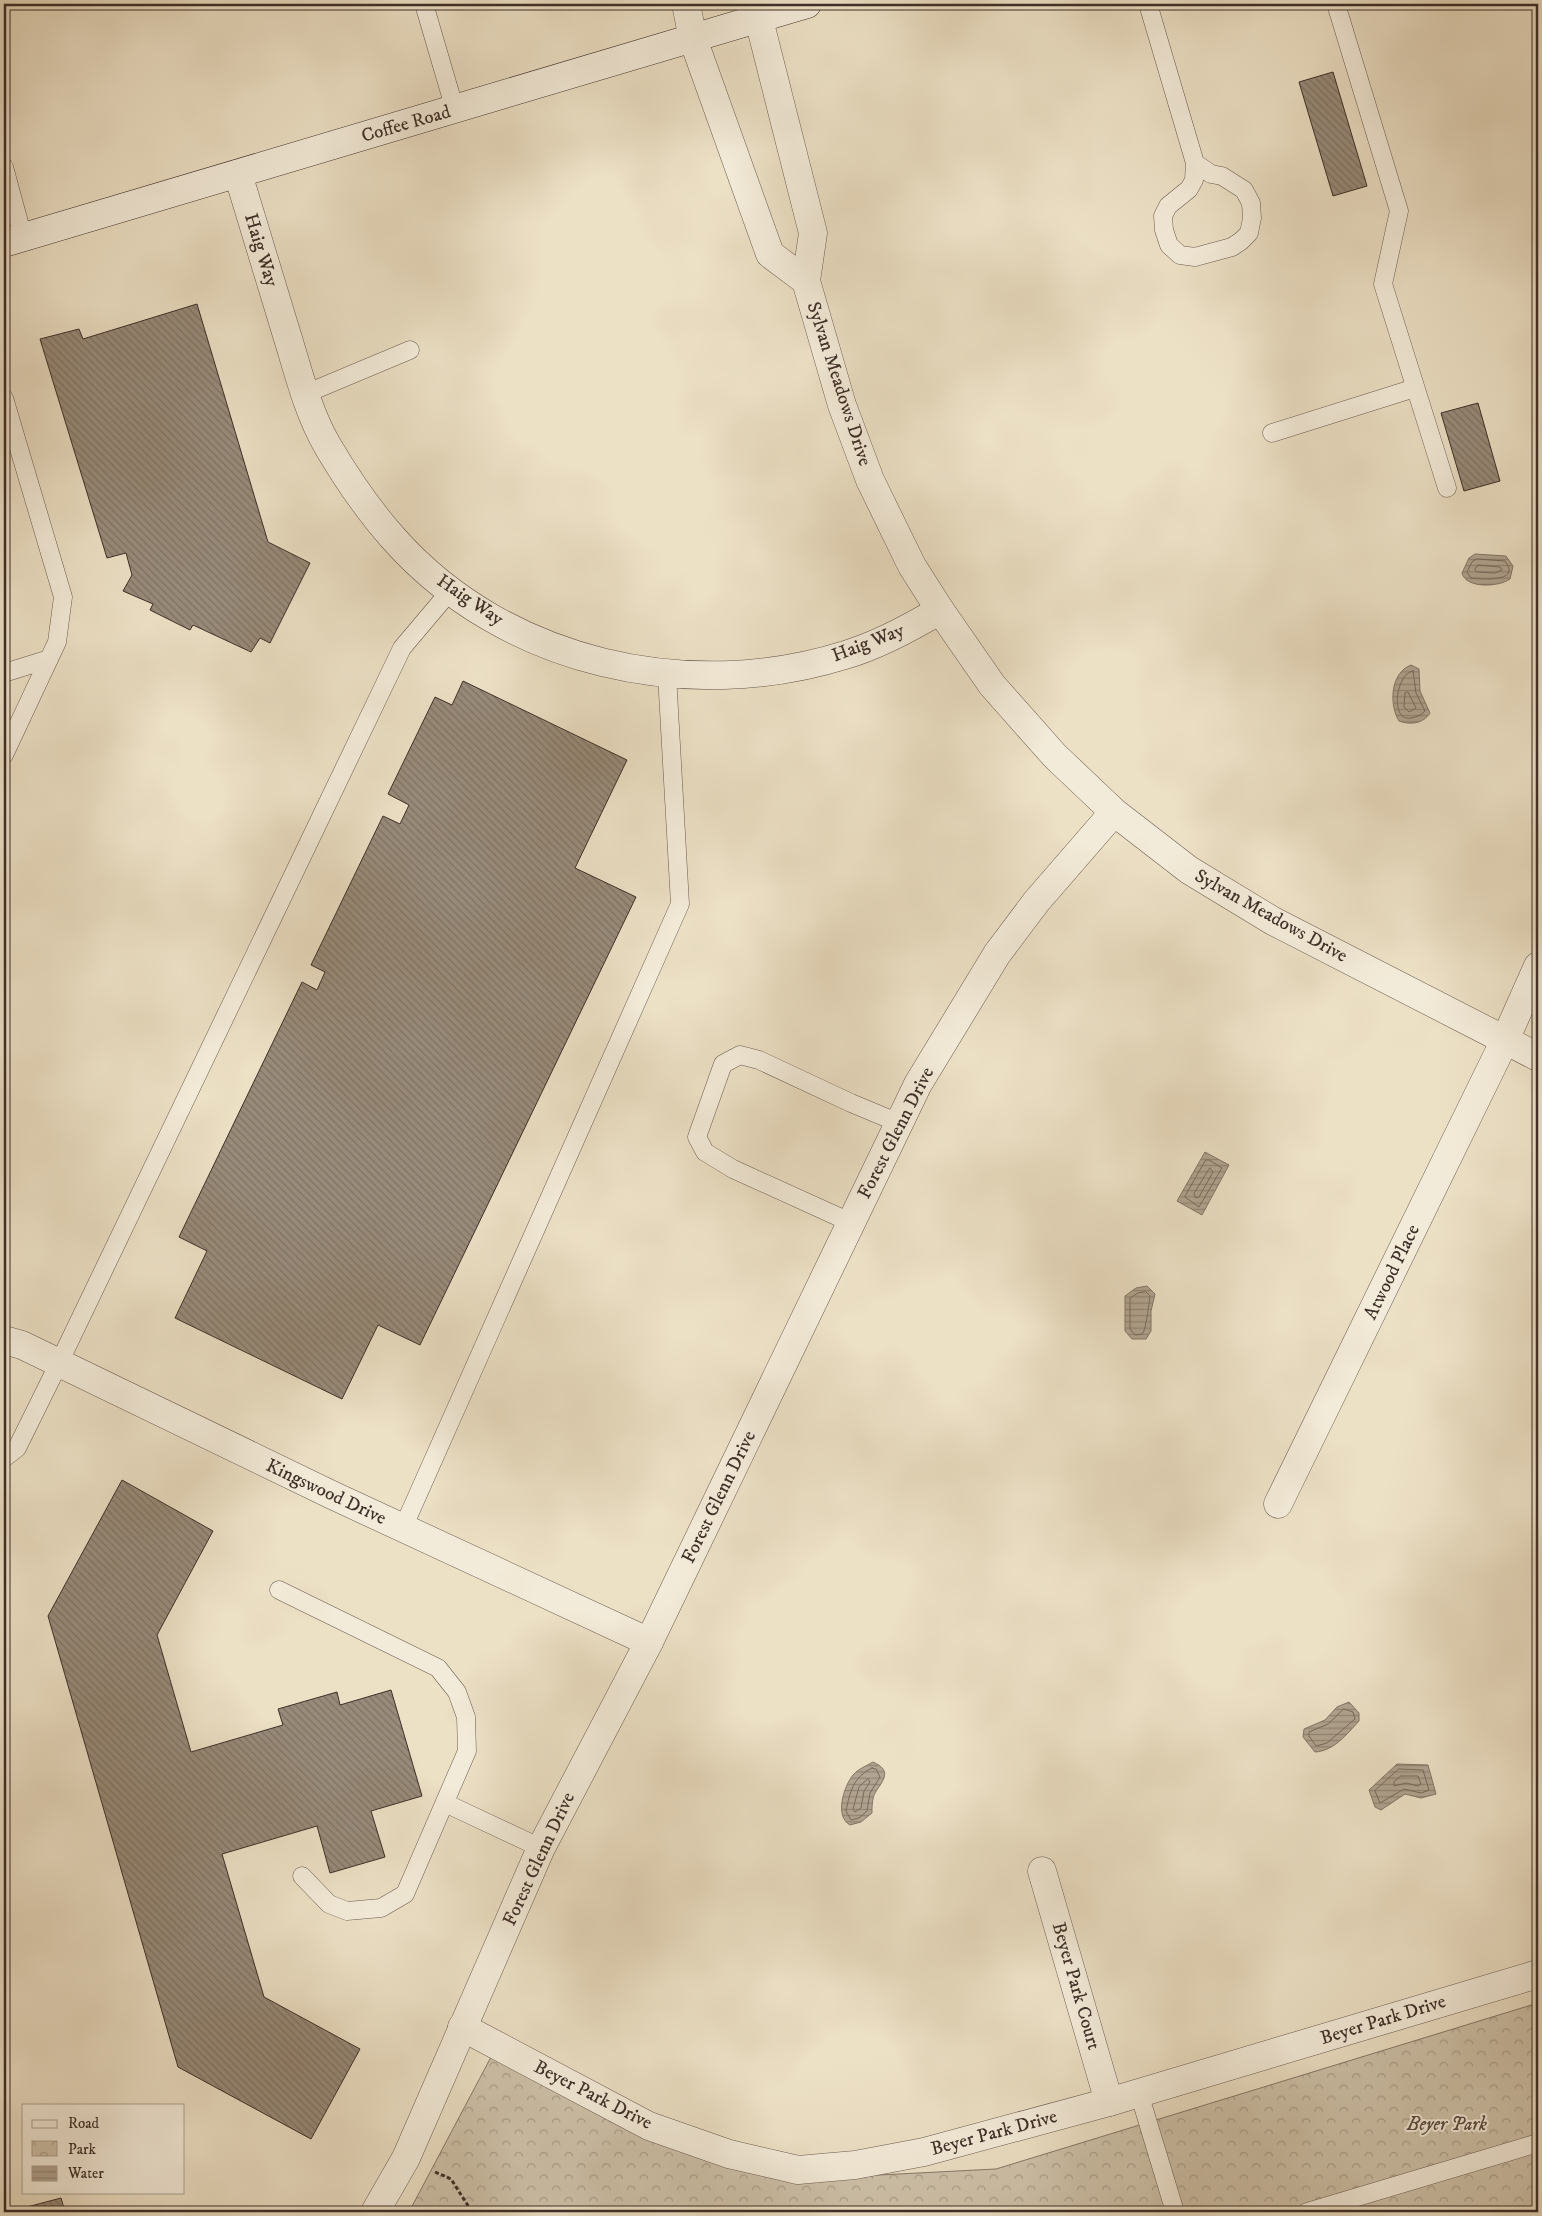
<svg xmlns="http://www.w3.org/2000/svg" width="1542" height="2216" viewBox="0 0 1542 2216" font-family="'IM FELL DW Pica',serif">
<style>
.park{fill:url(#park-crowns);stroke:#86786a}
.water{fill:url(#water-rules);stroke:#837567}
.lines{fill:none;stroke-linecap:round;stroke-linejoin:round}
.shore{stroke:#786a5c;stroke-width:1}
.building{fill:url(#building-back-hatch);stroke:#3e2f29}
.service-casing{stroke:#6a5b50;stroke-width:19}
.minor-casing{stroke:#6a5b50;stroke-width:29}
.tertiary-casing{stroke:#6a5b50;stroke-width:29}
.secondary-casing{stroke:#3e2f29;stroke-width:29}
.path{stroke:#3e2f29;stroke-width:3;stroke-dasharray:4 2.5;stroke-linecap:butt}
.service{stroke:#f3ebd9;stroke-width:18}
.minor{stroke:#f3ebd9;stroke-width:28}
.tertiary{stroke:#f3ebd9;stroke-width:28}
.secondary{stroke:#f3ebd9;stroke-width:28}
.labels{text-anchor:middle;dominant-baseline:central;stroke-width:4;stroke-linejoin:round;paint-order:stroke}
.street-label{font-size:19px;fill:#3e2f29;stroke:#f3ebd9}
.park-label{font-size:19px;font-style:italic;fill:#5b4c43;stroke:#f3ebd9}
</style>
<defs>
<pattern id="park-crowns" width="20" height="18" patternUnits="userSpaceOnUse" patternTransform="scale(1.25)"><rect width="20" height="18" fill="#cec2aa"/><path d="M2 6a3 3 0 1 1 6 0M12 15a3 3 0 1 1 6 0" fill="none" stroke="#a99e8a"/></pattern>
<pattern id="water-rules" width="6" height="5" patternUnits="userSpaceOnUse" patternTransform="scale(1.25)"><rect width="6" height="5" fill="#b1a490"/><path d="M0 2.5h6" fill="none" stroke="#918676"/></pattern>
<pattern id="building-back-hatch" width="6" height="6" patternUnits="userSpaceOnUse" patternTransform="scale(1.25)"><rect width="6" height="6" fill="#988b7a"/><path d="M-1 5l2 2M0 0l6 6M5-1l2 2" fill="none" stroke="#7d7264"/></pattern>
</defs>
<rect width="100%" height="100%" fill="#ece0c5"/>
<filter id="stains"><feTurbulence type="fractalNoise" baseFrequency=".004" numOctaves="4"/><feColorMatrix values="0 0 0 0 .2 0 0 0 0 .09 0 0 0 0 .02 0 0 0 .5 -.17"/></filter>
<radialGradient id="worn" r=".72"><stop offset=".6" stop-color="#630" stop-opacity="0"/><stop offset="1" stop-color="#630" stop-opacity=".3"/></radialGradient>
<polygon class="park" points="1538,2003 1538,2212 409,2212 500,2040 753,2168 879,2175 996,2169"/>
<g class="water">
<path d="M1475,554L1506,556L1513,566L1510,579C1499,587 1466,589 1462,573L1469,558Z"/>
<path d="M1411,665L1419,669L1420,691L1430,713C1423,724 1410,725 1399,721C1389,705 1390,673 1411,665Z"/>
<polygon points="1205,1152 1229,1165 1202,1215 1177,1201"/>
<polygon points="1147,1286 1155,1294 1151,1311 1151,1331 1146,1339 1132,1339 1125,1331 1125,1296 1136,1288"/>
<path d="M1349,1702L1359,1713V1721C1347,1734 1334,1751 1315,1752L1303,1737L1304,1729L1325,1720L1337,1707Z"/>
<path d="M873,1762C893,1771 883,1780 875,1793C872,1799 872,1807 872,1813L861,1822L850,1825C834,1816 844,1786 853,1775C858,1769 866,1766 873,1762Z"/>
<polygon points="1397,1764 1428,1765 1436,1794 1421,1798 1405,1794 1381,1810 1375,1807 1369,1790"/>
</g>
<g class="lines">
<g class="shore">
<path d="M1477,559L1505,561C1522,583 1481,579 1471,578L1467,572L1472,562Z"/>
<polygon points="1478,565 1500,567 1502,570 1495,573 1477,572 1475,570"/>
<path d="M1413,671L1416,693L1425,711C1421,715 1417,717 1411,718C1389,722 1396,673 1413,671Z"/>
<polygon points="1408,692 1416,708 1409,712 1404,707 1405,693"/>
<polygon points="1206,1160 1209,1160 1222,1168 1199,1207 1185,1197"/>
<polygon points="1210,1168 1213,1172 1199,1197 1196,1198 1194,1194"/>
<path d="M1146,1292L1150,1296C1149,1303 1146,1331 1142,1334L1135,1335L1130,1329V1298L1138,1293Z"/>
<polygon points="1344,1709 1353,1712 1355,1719 1327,1743 1316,1746 1309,1736 1309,1732 1328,1724"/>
<path d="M872,1768L876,1769L880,1777L870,1793L867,1811L859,1818L851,1820L846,1811C850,1792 853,1777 872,1768Z"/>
<polygon points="1399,1769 1423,1770 1429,1790 1421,1793 1404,1789 1380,1803 1375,1791"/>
<polygon points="1401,1776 1418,1776 1421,1784 1418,1786 1406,1783 1394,1786 1394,1782"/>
<polygon points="868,1779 870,1782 864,1791 861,1808 855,1812 853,1809 859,1787"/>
</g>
</g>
<g class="building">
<polygon points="1333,72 1367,186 1333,196 1299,82"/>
<polygon points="197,304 268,542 310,563 270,643 260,638 251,652 193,625 190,630 150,610 153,604 123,591 132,575 126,553 107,558 40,339 79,329 83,339"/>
<polygon points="1478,403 1500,481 1464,491 1441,413"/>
<polygon points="463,681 627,760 575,868 636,897 420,1345 378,1325 342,1399 175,1318 207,1251 179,1237 302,982 317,990 325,972 311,965 383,816 400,824 409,805 388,794 435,697 452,705"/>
<polygon points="122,1480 213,1531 157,1635 191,1752 283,1725 278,1709 337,1692 340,1705 391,1690 422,1796 371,1811 385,1857 330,1873 317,1826 222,1854 264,1997 360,2049 311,2139 178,2067 48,1616"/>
<polygon points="4,1627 8,1643 4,1645"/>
<polygon points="61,2198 65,2212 8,2212"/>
</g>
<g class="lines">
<defs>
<g id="service">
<polyline points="424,4 455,110"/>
<polyline points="1148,4 1195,163 1194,180 1189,189 1168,206 1163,216 1164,230 1169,245 1180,255 1195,257 1232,247 1241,241 1249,233 1252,218 1251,203 1244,190 1222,176 1211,174 1195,163"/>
<polyline points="1336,4 1399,211 1383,284 1447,488"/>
<polyline points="4,167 23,237"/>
<polyline points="305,394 410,350"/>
<polyline points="4,398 63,597 57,642 4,755"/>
<polyline points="1272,433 1415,388"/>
<polyline points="4,673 49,659"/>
<polyline points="852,1223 733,1169 705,1152 697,1137 723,1064 740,1055 759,1060 851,1103 899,1123"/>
<polyline points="4,1458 17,1448 59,1363 402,648 451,590"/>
<polyline points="403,1528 680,904 667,675"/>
<polyline points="279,1590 438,1668 457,1692 466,1717 467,1751 405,1894 381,1908 347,1911 329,1904 302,1876"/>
<polyline points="445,1803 541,1848"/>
<polyline points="1139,2093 1175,2212"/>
<polyline points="1307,2212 1538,2143"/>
</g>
<g id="minor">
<path d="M238,174C254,226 270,279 286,332C298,370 307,410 327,445C347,479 368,510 394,539C505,664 689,704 845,655C879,645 910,628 940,610"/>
<polyline points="4,1340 22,1345 332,1495 649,1642"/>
<polyline points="1278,1504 1505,1040 1538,966"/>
<polyline points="1042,1871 1109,2102"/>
<polyline points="462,2027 649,2126 729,2154 798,2170 855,2165 924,2152 1109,2102 1538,1974"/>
<polyline points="375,2212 406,2158 541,1848 649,1642 918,1084 997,954 1036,902 1114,812"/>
</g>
<g id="tertiary">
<polyline points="686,4 693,39 770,254 806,281"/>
<polyline points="755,4 813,233 806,281 842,405 870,480 912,566 940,610 992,685 1055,756 1114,812 1189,870 1273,921 1538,1057"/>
</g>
<polyline id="secondary" points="4,243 807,4"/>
</defs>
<use href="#service" class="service-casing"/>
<use href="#minor" class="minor-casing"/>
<use href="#tertiary" class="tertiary-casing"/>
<use href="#secondary" class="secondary-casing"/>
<polyline class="path" points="435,2172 451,2179 472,2212"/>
<use href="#service" class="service"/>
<use href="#minor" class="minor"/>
<use href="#tertiary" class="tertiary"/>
<use href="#secondary" class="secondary"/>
</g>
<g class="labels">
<g class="street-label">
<text transform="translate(406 124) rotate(-16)">Coffee Road</text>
<text transform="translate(261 250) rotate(73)">Haig Way</text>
<text transform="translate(839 384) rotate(72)">Sylvan Meadows Drive</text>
<text transform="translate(470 600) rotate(34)">Haig Way</text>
<text transform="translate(868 643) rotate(-21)">Haig Way</text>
<text transform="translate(1271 916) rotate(29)">Sylvan Meadows Drive</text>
<text transform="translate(896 1133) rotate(-63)">Forest Glenn Drive</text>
<text transform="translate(1392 1272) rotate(-64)">Atwood Place</text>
<text transform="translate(326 1492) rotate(25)">Kingswood Drive</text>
<text transform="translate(719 1497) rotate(-64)">Forest Glenn Drive</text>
<text transform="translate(539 1859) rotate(-65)">Forest Glenn Drive</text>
<text transform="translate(1076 1986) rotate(74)">Beyer Park Court</text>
<text transform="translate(1383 2020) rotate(-17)">Beyer Park Drive</text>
<text transform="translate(593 2095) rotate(27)">Beyer Park Drive</text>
<text transform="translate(994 2133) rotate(-15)">Beyer Park Drive</text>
</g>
<g class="park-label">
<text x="1447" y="2124">Beyer Park</text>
</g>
</g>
<rect width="1542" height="2216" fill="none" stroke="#ece0c5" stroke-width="20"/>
<rect x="5" y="5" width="1532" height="2206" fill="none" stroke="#3e2f29" stroke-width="2.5"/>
<rect x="10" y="10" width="1522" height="2196" fill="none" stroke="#3e2f29"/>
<rect x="22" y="2104" width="162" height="90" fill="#f3ebd9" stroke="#aba093"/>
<rect x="32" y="2120" width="25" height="8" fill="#f3ebd9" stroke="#aba093"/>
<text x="68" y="2128" font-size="15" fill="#3e2f29">Road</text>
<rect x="32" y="2141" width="25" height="15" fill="url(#park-crowns)" stroke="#aba093"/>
<text x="68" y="2154" font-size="15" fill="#3e2f29">Park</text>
<rect x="32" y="2166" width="25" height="15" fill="url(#water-rules)" stroke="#aba093"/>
<text x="68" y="2178" font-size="15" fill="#3e2f29">Water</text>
<rect width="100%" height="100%" filter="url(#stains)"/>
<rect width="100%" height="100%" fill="url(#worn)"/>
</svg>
